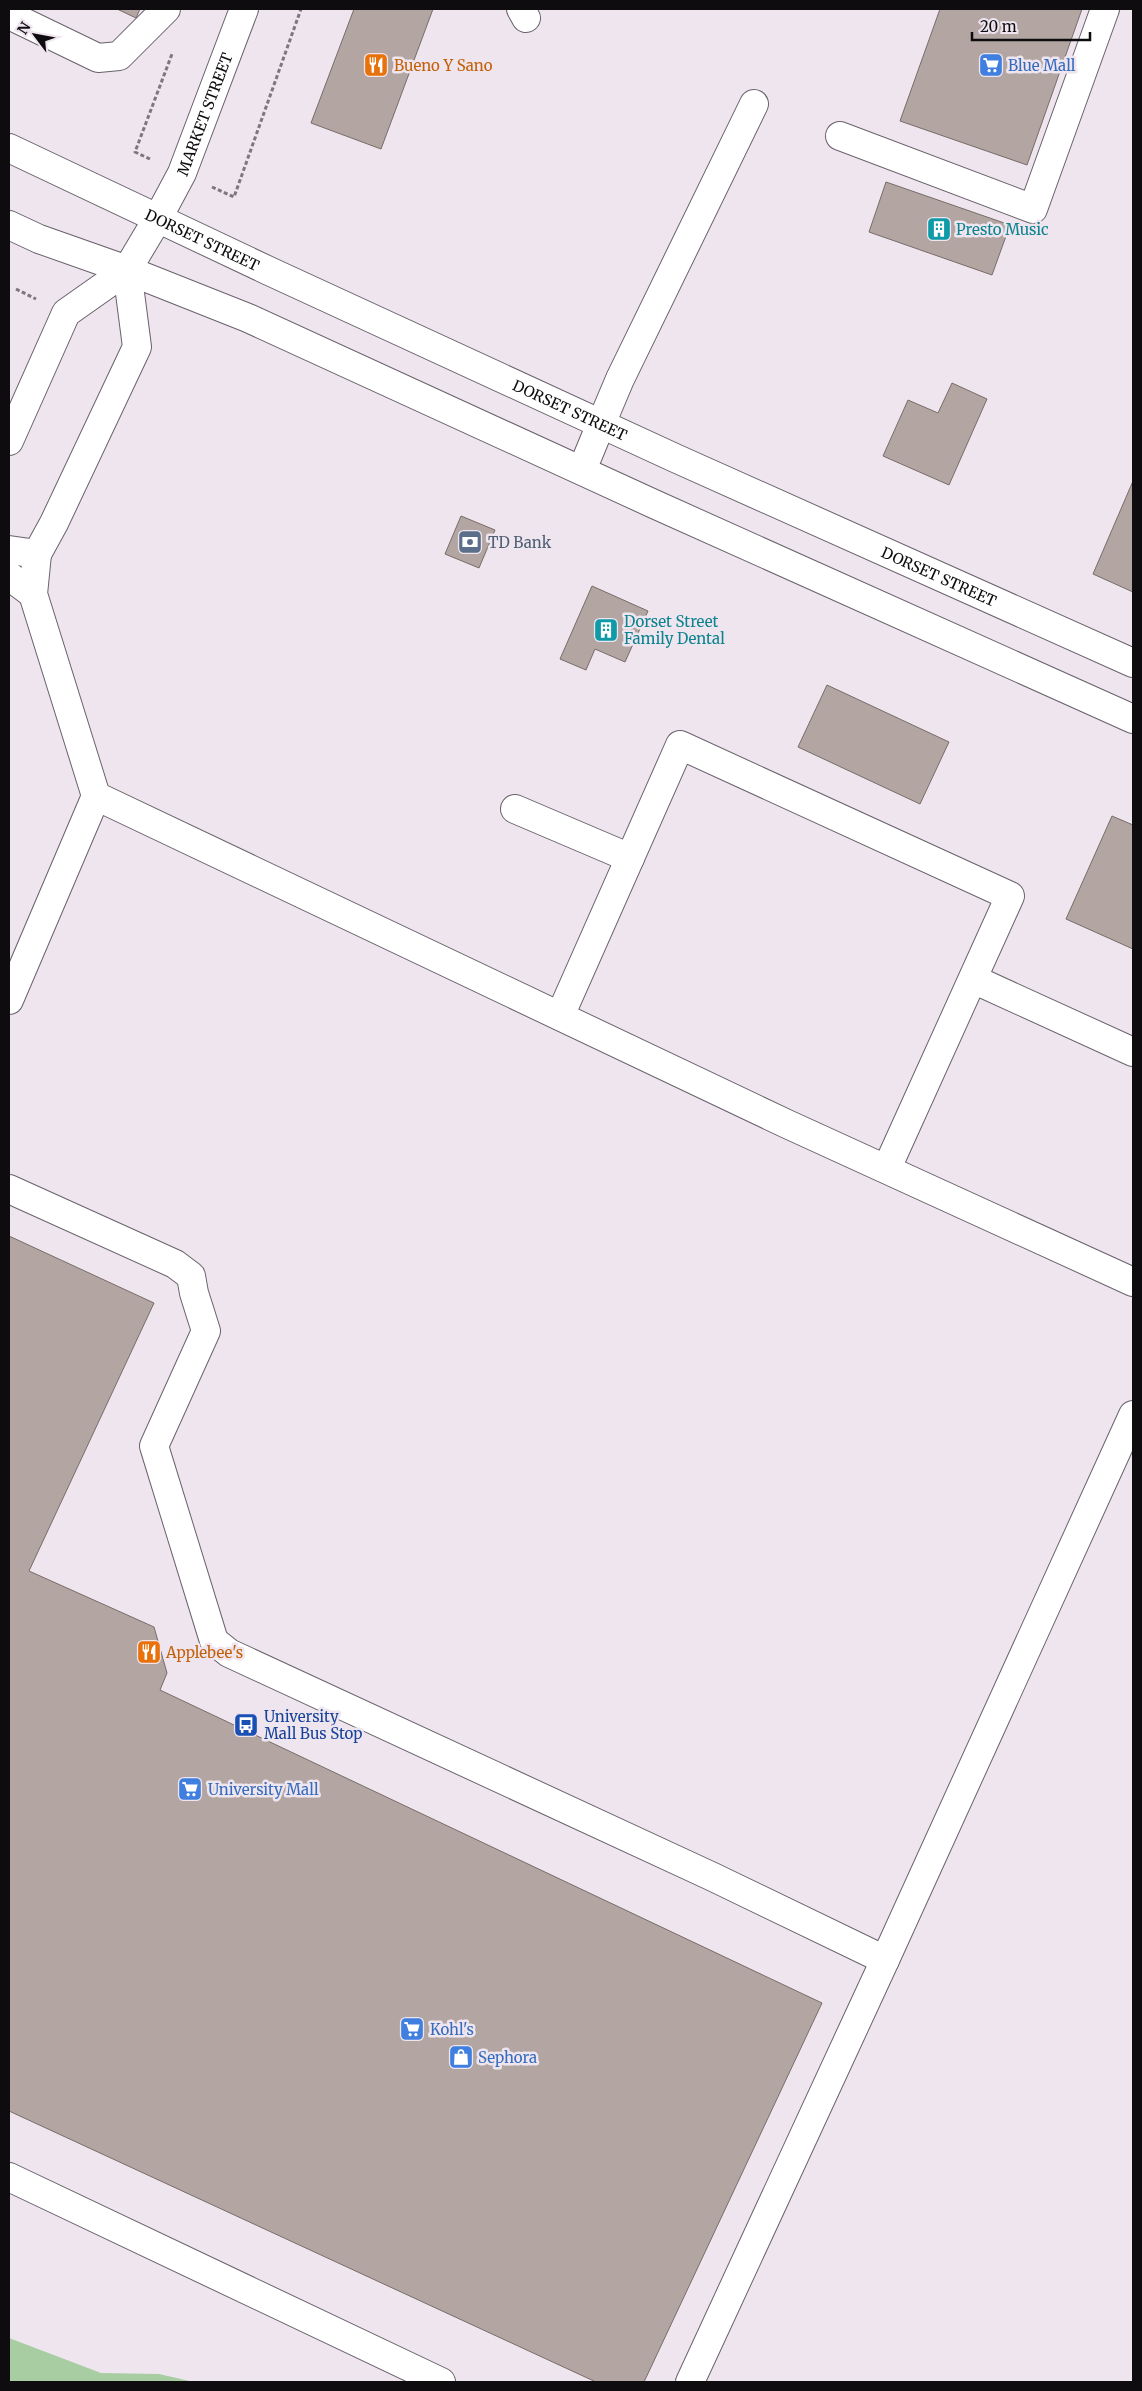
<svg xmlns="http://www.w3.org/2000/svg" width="1142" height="2391" viewBox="0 0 1142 2391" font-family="Merriweather,serif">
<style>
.green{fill:#a8cda2}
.building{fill:#b3a6a2;stroke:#786c68}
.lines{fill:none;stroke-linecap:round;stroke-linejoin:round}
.minor-casing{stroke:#69626b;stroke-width:30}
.major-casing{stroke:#69626b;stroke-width:30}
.path{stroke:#7d777d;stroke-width:3;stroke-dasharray:4 2.5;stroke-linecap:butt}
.minor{stroke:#fff;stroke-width:28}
.major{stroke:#fff;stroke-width:28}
.labels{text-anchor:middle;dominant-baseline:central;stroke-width:5;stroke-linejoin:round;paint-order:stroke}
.food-label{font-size:15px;fill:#c56008;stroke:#eee5ef;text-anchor:start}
.shop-label{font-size:15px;fill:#366cbe;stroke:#eee5ef;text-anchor:start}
.street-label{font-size:15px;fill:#0f0c0f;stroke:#eee5ef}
.culture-label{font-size:15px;fill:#0d838f;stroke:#eee5ef;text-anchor:start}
.service-label{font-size:15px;fill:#4e5e75;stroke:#eee5ef;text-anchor:start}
.transit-label{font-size:15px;fill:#164399;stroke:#eee5ef;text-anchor:start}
</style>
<rect width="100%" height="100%" fill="#eee5ef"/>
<polygon class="green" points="9,2338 101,2373 159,2374 194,2382 9,2382"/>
<g class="building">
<polygon points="117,9 140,9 136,18"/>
<polygon points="354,9 433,9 381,149 311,123"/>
<polygon points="940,9 1082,9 1027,165 900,121"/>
<polygon points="886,182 1010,225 992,275 869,232"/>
<polygon points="952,383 987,399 949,485 883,456 908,400 938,413"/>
<polygon points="1133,481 1133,592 1093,574"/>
<polygon points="461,516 495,530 479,568 445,554"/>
<polygon points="592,586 648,611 625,662 595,649 586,670 560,659"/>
<polygon points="827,685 949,742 920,804 798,747"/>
<polygon points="1112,816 1133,825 1133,949 1066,919"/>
<polygon points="9,1236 154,1303 29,1571 154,1627 167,1673 160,1690 822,2003 644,2382 596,2382 9,2111"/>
</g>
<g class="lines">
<defs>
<g id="minor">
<polyline points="521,9 526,18"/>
<polyline points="9,15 98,58 119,56 166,9"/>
<polyline points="840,136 1033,209 1105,9"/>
<path id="s1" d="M158,218L182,173L244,9"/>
<polyline points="601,424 620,379 754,104"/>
<polyline points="9,441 66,313 127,270 137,347 54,523 37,554"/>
<polyline points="9,550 37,554 33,594 96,796 9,1000"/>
<polyline points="9,576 33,594"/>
<polyline points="96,796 787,1124 1133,1282"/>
<polyline points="515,809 630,858"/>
<polyline points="973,979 1133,1052"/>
<polyline points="560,1016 680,745 1010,896 887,1168"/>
<polyline points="9,1189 175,1264 191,1276 194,1293 206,1331 154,1446 214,1641 229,1653 713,1877 885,1960"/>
<polyline points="9,2177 441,2382"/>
<polyline points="690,2382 885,1960 1133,1415"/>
</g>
<g id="major">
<path id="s2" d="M9,148L269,271L675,458L1133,663"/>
<polyline points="9,225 39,239 127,270 248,318 654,504 1133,719"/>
<polyline points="127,270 158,218"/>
<polyline points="582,470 601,424"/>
</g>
</defs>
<use href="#minor" class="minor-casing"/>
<use href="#major" class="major-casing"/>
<g class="path">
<polyline points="150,159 135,152 172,54"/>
<polyline points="212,187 234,197 301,9"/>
<polyline points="16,289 36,299"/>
</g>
<use href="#minor" class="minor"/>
<use href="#major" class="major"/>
</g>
<defs>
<symbol id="restaurant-square" viewBox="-11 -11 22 22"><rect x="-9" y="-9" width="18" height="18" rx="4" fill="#e8710a" stroke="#eee5ef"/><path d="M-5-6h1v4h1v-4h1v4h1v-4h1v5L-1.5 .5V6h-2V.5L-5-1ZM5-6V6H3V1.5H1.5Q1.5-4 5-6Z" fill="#fff"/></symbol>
<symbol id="supermarket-square" viewBox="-11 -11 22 22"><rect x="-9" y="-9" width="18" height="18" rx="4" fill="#3f7fe0" stroke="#eee5ef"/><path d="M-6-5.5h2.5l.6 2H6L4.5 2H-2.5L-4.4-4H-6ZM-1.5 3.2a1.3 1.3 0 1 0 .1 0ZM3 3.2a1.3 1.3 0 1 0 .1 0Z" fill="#fff"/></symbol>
<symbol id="building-square" viewBox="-11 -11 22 22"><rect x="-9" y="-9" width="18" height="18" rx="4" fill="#0f9aa8" stroke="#eee5ef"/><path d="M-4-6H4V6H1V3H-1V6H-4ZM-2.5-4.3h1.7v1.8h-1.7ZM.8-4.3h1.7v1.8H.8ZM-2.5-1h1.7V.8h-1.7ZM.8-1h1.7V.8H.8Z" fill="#fff"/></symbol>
<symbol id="bank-square" viewBox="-11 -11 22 22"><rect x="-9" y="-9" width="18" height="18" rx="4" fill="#5c6f8a" stroke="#eee5ef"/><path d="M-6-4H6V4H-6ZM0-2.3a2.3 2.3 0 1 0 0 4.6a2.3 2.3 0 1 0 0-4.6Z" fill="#fff"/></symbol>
<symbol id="bus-square" viewBox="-11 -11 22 22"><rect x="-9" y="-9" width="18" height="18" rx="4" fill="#1a4fb4" stroke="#eee5ef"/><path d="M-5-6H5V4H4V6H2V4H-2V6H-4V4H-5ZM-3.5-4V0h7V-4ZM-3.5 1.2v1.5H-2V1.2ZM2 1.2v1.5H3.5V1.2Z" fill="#fff"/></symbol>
<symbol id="shop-square" viewBox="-11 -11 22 22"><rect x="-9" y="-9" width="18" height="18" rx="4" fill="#3f7fe0" stroke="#eee5ef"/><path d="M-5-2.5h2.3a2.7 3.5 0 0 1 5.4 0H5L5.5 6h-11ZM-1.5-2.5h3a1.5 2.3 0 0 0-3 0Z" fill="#fff"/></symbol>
</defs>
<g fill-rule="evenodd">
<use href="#restaurant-square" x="362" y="51" width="28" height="28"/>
<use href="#supermarket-square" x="977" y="51" width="28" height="28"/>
<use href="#building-square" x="925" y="215" width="28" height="28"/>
<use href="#bank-square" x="456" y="528" width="28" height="28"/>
<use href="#building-square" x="592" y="616" width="28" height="28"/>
<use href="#restaurant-square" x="135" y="1638" width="28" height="28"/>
<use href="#bus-square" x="232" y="1711" width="28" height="28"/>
<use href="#supermarket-square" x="176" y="1775" width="28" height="28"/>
<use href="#supermarket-square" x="398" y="2015" width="28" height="28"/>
<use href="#shop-square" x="447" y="2043" width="28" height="28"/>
</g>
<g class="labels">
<g class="food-label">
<text x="394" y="65">Bueno Y Sano</text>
<text x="166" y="1652">Applebee's</text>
</g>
<g class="shop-label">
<text x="1008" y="65">Blue Mall</text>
<text x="208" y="1789">University Mall</text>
<text x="430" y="2029">Kohl's</text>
<text x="478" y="2057">Sephora</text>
</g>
<g class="street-label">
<text stroke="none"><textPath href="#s1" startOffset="114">MARKET STREET</textPath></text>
<text stroke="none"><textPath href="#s2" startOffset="214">DORSET STREET</textPath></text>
<text stroke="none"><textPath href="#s2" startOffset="619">DORSET STREET</textPath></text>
<text stroke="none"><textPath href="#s2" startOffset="1024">DORSET STREET</textPath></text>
</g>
<g class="culture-label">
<text x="956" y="229">Presto Music</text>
<text x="624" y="621">Dorset Street<tspan x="624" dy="17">Family Dental</tspan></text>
</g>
<g class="service-label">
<text x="488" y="542">TD Bank</text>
</g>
<g class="transit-label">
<text x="264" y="1716">University<tspan x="264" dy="17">Mall Bus Stop</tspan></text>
</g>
</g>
<rect width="1142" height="2391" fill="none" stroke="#0f0c0f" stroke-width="20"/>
<g transform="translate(35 35) rotate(302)" stroke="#eee5ef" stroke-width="4" paint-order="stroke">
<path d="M0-4L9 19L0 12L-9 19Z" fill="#0f0c0f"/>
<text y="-8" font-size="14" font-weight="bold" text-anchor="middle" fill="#0f0c0f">N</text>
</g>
<path d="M972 32v8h118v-8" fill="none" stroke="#0f0c0f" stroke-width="2.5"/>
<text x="980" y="32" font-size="15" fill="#0f0c0f" stroke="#eee5ef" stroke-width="4" paint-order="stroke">20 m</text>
</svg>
